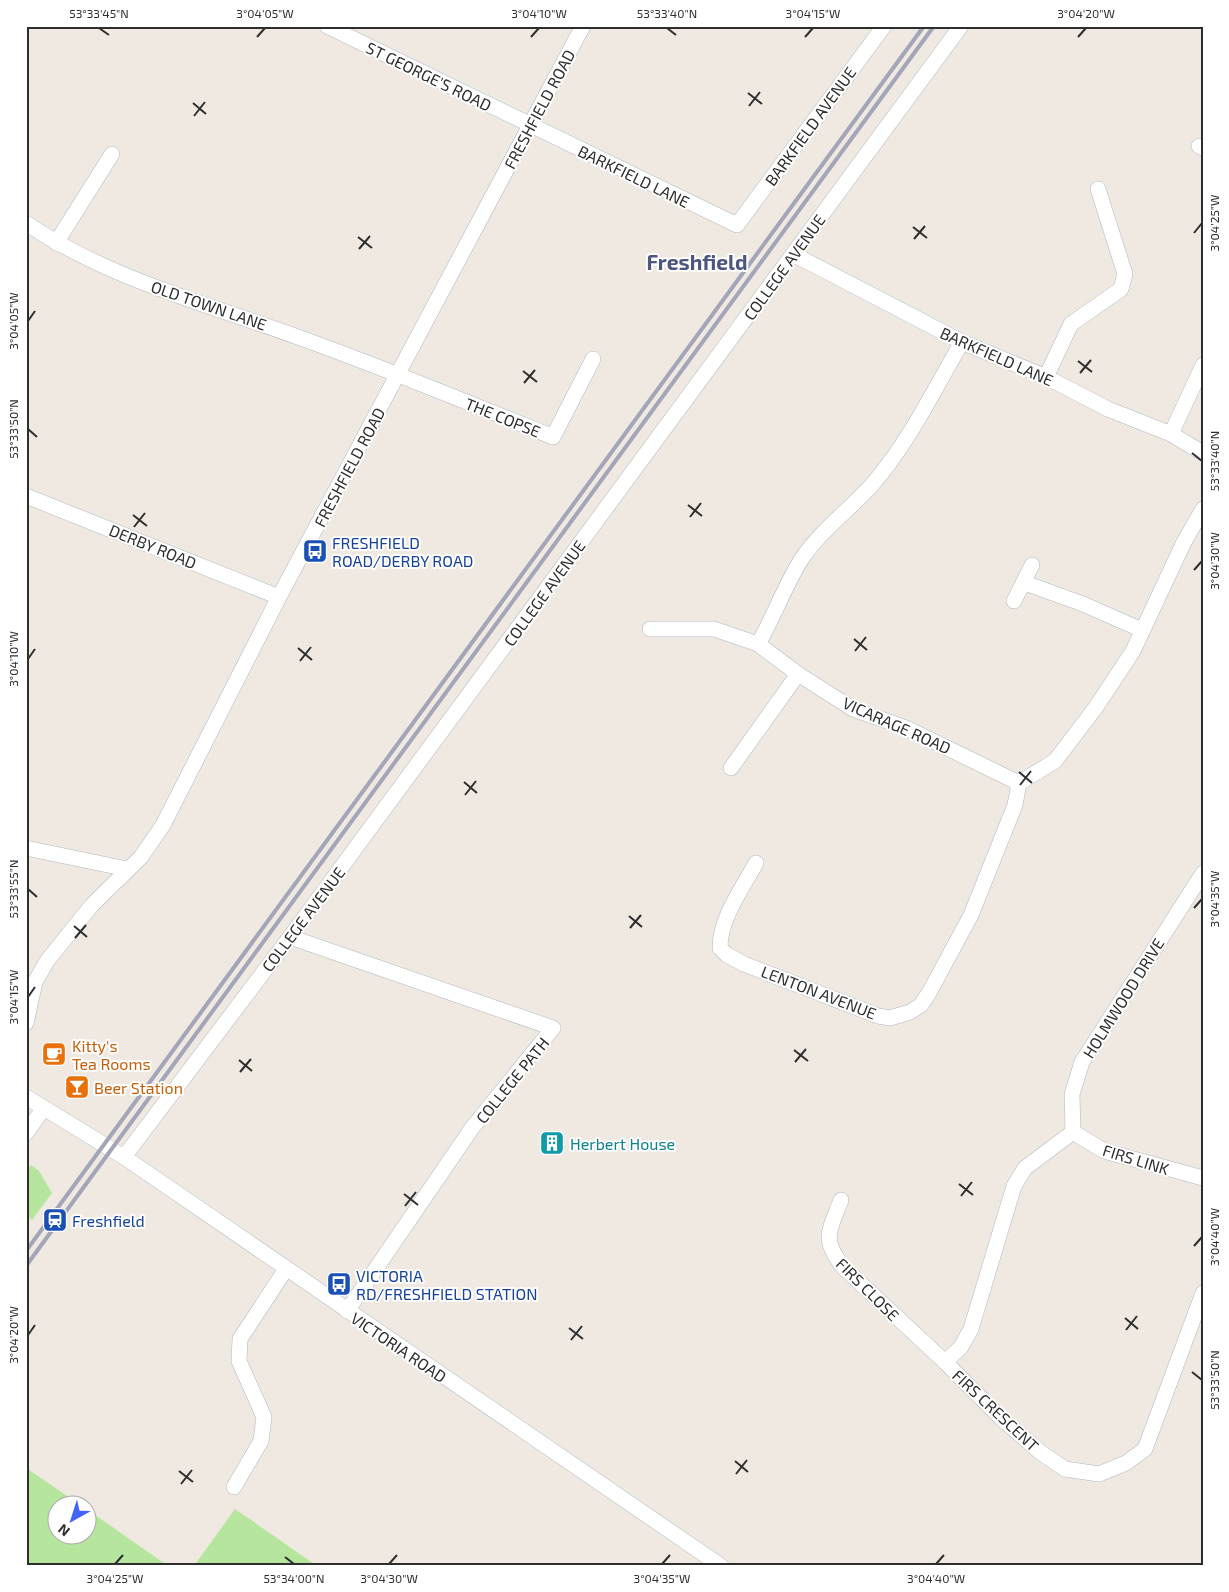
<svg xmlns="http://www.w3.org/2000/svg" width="1229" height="1592" viewBox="0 0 1229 1592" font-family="'Exo 2',sans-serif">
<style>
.green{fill:#b6e59e}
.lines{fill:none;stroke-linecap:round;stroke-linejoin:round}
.minor-casing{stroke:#b4b7c1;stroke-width:16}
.minor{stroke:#fff;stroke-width:15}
.rail{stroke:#a3a6b8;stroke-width:4}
.ticks{fill:none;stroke:#2e2e2e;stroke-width:2}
.labels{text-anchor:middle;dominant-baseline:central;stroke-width:4;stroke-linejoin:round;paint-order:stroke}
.street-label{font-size:16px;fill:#2e2e2e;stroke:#fff}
.transit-label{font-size:16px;fill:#164399;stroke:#fff;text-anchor:start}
.food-label{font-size:16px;fill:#c56008;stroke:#fff;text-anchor:start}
.culture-label{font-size:16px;fill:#0d838f;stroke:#fff;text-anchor:start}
.district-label{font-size:21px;font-weight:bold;fill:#4d5680;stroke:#fff}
.neatline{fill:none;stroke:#2e2e2e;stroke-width:2}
.ticks-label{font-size:12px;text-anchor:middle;fill:#2e2e2e}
</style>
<rect width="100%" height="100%" fill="#efe9e1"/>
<g class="green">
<polygon points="31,1165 39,1171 52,1193 32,1220 26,1215 26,1171"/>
<polygon points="26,1468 79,1504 58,1504 58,1534 88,1534 88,1510 168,1566 26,1566"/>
<polygon points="235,1509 317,1566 194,1566"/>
</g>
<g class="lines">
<defs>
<g id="minor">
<polyline points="327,26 737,225 884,26"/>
<polyline points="1199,146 1203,148"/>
<path d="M26,223C107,278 204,303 295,336C382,367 467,402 553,437L593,359"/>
<polyline points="56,243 112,154"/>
<polyline points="793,254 962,342 1046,377 1108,409 1171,434 1203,453"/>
<path d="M962,342C934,390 908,444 871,486C848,511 820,531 801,560C784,587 774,617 758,644L798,674L853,709L906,728L1019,783L1055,761L1096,707L1133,651L1184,542L1203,509"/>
<polyline points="1046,377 1071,324 1121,289 1125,274 1098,189"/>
<polyline points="1171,434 1203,365"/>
<polyline points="26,496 279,597"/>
<polyline points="1025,583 1083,604 1142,630"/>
<polyline points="1014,601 1032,565"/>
<polyline points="650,629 714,629 758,644"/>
<polyline points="731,768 798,674"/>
<polyline points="26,848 127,869"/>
<path d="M756,863C742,889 720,918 720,948L727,955L744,964L878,1016L890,1018L910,1012L921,1005L929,993L971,915L1015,805L1019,783"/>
<polyline points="290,937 553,1028 472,1128 347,1311"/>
<polyline points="26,1023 35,982 47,961 92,905 141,857 163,825 279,597 583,26"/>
<polyline points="26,1097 124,1157 721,1566"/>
<polyline points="1073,1132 1025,1168 1014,1186 971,1329 961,1347 945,1362 1000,1417 1040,1452 1065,1469 1099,1474 1126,1463 1145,1449 1203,1293"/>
<polyline points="1073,1132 1072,1094 1082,1062 1203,873"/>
<polyline points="1073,1132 1104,1151 1203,1178"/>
<polyline points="26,1133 44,1108"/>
<polyline points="124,1157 290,937 961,26"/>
<path d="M841,1200C829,1232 821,1238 843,1267L945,1362"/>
<polyline points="234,1487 261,1441 264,1417 239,1361 240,1339 286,1269"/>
</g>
</defs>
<use href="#minor" class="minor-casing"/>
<use href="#minor" class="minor"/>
<g class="rail">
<polyline points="26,1251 924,26"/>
<polyline points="26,1266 934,26"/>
</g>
</g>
<path class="ticks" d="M99,28L109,35M667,28L676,35M257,37L265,28M531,37L539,28M805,37L813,28M1078,37L1086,28M748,93L762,104M193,103L206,114M749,106L760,92M194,116L205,102M913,227L927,238M1194,233L1202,223M358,237L372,248M914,239L925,226M359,249L370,236M28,321L35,311M1078,361L1092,372M523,371L537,382M1080,373L1091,360M524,383L535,370M28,429L37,437M1192,453L1202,461M688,505L702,516M133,515L147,526M690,517L701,503M134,527L145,513M1194,570L1202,561M854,639L867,650M298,648L312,660M855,651L866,637M28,659L35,649M300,661L311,647M1019,772L1032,783M464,782L477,793M1020,785L1031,771M465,795L476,781M28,889L37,897M1194,908L1202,899M629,916L642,927M74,926L87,937M630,928L641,915M75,938L86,925M28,997L35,987M794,1050L808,1061M239,1060L252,1071M795,1062L806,1049M240,1072L251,1059M959,1184L973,1195M404,1194L418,1205M961,1196L972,1182M405,1206L416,1192M1194,1246L1202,1237M1125,1318L1138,1329M569,1328L583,1339M1126,1330L1137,1316M28,1335L35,1325M571,1340L582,1326M1192,1372L1202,1380M735,1461L748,1472M179,1471L193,1482M736,1474L747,1460M181,1484L192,1470M285,1557L294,1564M115,1564L123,1555M389,1564L397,1555M662,1564L670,1555M936,1564L944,1555"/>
<defs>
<symbol id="bus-square" viewBox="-11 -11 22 22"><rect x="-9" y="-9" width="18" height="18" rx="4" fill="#1a4fb4" stroke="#fff"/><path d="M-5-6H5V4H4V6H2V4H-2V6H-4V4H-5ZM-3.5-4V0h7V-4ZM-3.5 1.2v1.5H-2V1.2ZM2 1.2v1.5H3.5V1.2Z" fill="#fff"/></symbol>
<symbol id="cafe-square" viewBox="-11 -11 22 22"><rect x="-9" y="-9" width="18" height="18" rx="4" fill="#e8710a" stroke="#fff"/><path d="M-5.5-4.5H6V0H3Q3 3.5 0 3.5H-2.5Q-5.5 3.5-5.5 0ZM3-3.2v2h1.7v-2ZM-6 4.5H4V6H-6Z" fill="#fff"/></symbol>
<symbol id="bar-square" viewBox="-11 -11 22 22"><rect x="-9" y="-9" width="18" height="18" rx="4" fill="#e8710a" stroke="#fff"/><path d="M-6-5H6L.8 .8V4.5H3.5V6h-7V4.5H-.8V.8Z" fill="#fff"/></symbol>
<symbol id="building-square" viewBox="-11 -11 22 22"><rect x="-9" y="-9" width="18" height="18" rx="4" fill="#0f9aa8" stroke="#fff"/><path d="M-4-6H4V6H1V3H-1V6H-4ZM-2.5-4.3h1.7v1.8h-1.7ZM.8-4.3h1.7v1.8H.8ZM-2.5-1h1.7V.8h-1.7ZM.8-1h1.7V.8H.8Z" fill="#fff"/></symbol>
<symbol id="station-square" viewBox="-11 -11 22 22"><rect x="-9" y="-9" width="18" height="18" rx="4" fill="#1a4fb4" stroke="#fff"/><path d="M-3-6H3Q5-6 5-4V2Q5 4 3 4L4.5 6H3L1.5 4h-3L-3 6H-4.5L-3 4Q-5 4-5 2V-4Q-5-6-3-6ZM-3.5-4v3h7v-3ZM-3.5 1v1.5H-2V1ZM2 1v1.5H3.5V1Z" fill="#fff"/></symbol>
</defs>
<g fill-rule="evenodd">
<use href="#bus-square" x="301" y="537" width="28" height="28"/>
<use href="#cafe-square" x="40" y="1040" width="28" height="28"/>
<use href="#bar-square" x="63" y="1073" width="28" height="28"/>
<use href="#building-square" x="538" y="1129" width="28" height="28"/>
<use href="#station-square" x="41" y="1206" width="28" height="28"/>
<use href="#bus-square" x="325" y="1270" width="28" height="28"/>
</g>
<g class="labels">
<g class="street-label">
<text transform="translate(429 76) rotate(26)">ST GEORGE'S ROAD</text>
<text transform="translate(539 109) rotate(-62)">FRESHFIELD ROAD</text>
<text transform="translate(810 126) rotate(-54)">BARKFIELD AVENUE</text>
<text transform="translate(634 176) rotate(26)">BARKFIELD LANE</text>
<text transform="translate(784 267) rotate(-54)">COLLEGE AVENUE</text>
<text transform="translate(209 305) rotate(19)">OLD TOWN LANE</text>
<text transform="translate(997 356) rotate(24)">BARKFIELD LANE</text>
<text transform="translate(503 417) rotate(22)">THE COPSE</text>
<text transform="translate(349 467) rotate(-62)">FRESHFIELD ROAD</text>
<text transform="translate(153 546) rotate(22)">DERBY ROAD</text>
<text transform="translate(544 593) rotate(-54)">COLLEGE AVENUE</text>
<text transform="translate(897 725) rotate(24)">VICARAGE ROAD</text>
<text transform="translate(303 919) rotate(-53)">COLLEGE AVENUE</text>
<text transform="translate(819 992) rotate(21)">LENTON AVENUE</text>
<text transform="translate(1123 998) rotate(-58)">HOLMWOOD DRIVE</text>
<text transform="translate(512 1080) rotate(-51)">COLLEGE PATH</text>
<text transform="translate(1136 1159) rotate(17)">FIRS LINK</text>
<text transform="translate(868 1289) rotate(45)">FIRS CLOSE</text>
<text transform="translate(399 1347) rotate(34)">VICTORIA ROAD</text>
<text transform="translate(996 1410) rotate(43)">FIRS CRESCENT</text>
</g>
<g class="transit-label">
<text x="332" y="542">FRESHFIELD<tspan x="332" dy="18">ROAD/DERBY ROAD</tspan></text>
<text x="72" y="1220">Freshfield</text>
<text x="356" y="1275">VICTORIA<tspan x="356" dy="18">RD/FRESHFIELD STATION</tspan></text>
</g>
<g class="food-label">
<text x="72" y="1045">Kitty's<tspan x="72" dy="18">Tea Rooms</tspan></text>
<text x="94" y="1087">Beer Station</text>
</g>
<g class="culture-label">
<text x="570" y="1143">Herbert House</text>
</g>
<g class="district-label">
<text x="697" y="261">Freshfield</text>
</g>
</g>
<rect width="1229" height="1592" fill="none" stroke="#ffffff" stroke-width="55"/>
<g transform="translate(72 1520) rotate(219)"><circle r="24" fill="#ffffff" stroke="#ababab"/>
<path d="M0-4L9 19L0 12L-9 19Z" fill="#4264fb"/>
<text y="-8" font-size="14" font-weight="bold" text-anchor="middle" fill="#2e2e2e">N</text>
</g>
<rect x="28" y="28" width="1174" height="1536" class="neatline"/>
<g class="ticks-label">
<text x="99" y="18">53°33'45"N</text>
<text x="265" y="18">3°04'05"W</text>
<text x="539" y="18">3°04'10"W</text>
<text x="667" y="18">53°33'40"N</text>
<text x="813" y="18">3°04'15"W</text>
<text x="1086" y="18">3°04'20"W</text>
<text transform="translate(1215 223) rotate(-90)" y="4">3°04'25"W</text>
<text transform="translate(14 321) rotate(-90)" y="4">3°04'05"W</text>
<text transform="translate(14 429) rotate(-90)" y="4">53°33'50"N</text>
<text transform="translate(1215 461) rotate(-90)" y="4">53°33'40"N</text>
<text transform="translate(1215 561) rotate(-90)" y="4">3°04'30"W</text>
<text transform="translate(14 659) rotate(-90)" y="4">3°04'10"W</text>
<text transform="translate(14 889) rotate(-90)" y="4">53°33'55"N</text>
<text transform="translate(1215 899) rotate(-90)" y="4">3°04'35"W</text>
<text transform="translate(14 997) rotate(-90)" y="4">3°04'15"W</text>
<text transform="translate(1215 1237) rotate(-90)" y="4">3°04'40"W</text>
<text transform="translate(14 1335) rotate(-90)" y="4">3°04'20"W</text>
<text transform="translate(1215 1380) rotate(-90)" y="4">53°33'50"N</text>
<text x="115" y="1583">3°04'25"W</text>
<text x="294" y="1583">53°34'00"N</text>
<text x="389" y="1583">3°04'30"W</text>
<text x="662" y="1583">3°04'35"W</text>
<text x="936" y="1583">3°04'40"W</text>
</g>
</svg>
